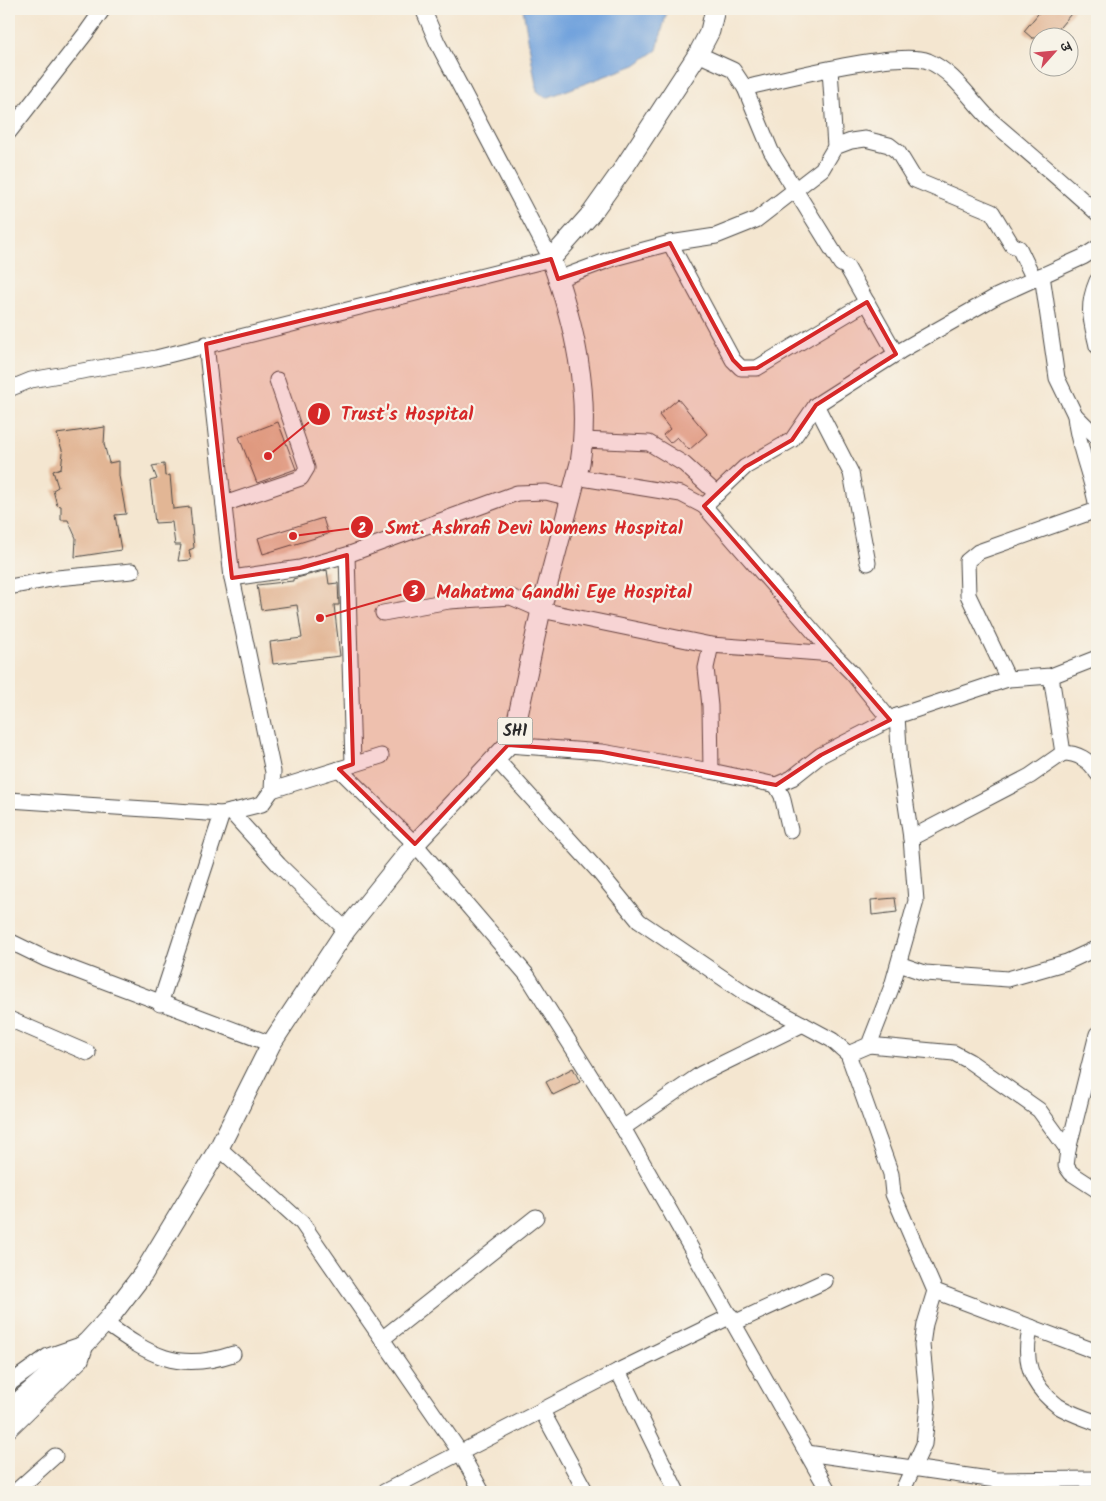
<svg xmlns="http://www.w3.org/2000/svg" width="1106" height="1501" viewBox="0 0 1106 1501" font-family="Kalam,'Playpen Sans Deva',sans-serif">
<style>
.water{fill:#72a3dd;stroke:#4e6784}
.building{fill:#e2b695}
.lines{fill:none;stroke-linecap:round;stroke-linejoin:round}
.minor-casing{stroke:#494744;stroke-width:17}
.major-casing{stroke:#494744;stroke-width:21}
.minor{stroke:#fff;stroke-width:15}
.major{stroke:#fff;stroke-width:19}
.marked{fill:#d62828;fill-opacity:0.2;stroke:#d62828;stroke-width:4;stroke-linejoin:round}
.labels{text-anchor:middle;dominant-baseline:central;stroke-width:4.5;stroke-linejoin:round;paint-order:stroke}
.shield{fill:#f7f3e8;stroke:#686764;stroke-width:1}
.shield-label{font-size:16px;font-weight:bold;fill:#2b2b2b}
.leader{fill:none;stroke:#d62828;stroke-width:2}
.callout-dot{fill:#d62828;stroke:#f7f3e8;stroke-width:2}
.mark-label{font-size:15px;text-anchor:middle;font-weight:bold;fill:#fff}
.callout-label{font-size:19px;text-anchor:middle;font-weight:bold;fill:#d62828;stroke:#f7f3e8;stroke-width:4.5;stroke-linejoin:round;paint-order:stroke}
</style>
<rect width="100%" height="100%" fill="#f7f3e8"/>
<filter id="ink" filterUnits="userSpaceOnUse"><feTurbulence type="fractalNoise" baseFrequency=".02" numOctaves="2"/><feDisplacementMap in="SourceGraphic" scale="10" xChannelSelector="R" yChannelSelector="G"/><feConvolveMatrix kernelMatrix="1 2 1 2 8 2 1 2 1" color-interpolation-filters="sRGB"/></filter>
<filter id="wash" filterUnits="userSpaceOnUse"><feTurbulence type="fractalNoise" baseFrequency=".0096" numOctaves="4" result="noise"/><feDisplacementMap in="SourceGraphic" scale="20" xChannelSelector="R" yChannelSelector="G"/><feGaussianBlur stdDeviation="1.12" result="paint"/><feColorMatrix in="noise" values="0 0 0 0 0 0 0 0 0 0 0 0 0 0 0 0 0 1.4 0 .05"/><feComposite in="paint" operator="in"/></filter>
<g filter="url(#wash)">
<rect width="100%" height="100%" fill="#f4e6d0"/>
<polygon class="water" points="523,9 666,9 667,11 657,50 635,65 546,98 537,91"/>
<g id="blocks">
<g class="building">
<polygon points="1042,9 1075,9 1051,38 1032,38 1024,31"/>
<polygon points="678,399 707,434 689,450 677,437 670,443 663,435 670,429 659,415"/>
<polygon points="278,422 296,469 257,483 239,437"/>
<polygon points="105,427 104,444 109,463 119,461 119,476 126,514 115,515 121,550 75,557 76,538 68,520 61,520 61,506 57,505 53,490 58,487 53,471 61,468 63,453 57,434"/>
<polygon points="164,464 165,476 170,475 173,509 190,507 194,548 189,550 191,560 178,561 181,545 175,545 172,522 155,523 150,481 157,479 152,466"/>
<polygon points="323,518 328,534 263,554 258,538"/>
<polygon points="327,570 329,584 338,583 339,605 334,605 340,656 273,664 270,642 302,638 297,605 261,610 257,585 293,581 293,579"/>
<polygon points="895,898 897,912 872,915 871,900"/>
<polygon points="573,1068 580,1082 553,1095 546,1082"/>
</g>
</g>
</g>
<g filter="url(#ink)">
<use href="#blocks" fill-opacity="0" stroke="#494744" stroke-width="1"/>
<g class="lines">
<defs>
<g id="minor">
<polyline points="698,54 733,70 745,88 771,151 841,264 847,267 896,354"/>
<path d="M745,88C780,80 898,49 928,61C956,73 972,103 994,123C1029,153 1063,182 1097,213"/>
<polyline points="9,132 86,33 103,9"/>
<polyline points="835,147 851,141 865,139 889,145 898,152 915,180 992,212 1012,245 1019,248 1034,279"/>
<polyline points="670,243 733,360 741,368 757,368 867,302"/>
<polyline points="1042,275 1057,378 1075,415 1097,437"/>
<polyline points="558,279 614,258 670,243 716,236 756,220 822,169 835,147 830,69"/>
<path d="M1097,281C1086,307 1091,320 1097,346"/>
<polyline points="9,389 31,380 156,358 551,259 437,42 423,9"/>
<polyline points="816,405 851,473 868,563"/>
<path d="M1075,415C1078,450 1092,475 1097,508"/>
<polyline points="584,440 649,443 684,464 717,494"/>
<polyline points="576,477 681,494 704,506"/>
<polyline points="224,504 301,478 307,468 277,380"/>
<polyline points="347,555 353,764"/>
<polyline points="232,578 300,568 347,555 517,493 546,492 570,498"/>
<polyline points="9,587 57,578 132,571"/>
<polyline points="383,613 449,601 511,597 541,610 711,645 833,654"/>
<path d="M1051,676L1063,753C1077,753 1090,760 1097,773"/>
<polyline points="1008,679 968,595 967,561 978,552 1097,510"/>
<polyline points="890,720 852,673 833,654 704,506 745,467 792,440 816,405 902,350 997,296 1083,257 1097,248"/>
<polyline points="508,745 602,752 711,771 776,785"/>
<polyline points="496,759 599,872 639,921 745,993 832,1040 848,1054 891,1174 893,1194 935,1291 925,1324 922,1345 928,1406 924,1444 902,1492"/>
<polyline points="339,769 415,844 527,975 623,1128 829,1492"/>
<polyline points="711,771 710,706 706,668 711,645"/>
<polyline points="272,790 381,756"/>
<polyline points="9,800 222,814 262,804 272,790 273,772 232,578 206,344"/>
<polyline points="231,812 279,865 346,930"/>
<polyline points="790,830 782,796 776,785 792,778 821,755 897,716 1008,679 1051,676 1097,658"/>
<polyline points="911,838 1030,776 1063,753"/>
<polyline points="9,941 46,959 271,1044"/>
<polyline points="899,964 925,973 1008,979 1067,962 1097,948"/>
<polyline points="160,1004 222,814"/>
<polyline points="9,1019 88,1053"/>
<polyline points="1097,1034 1068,1150 1066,1166 1071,1173 1097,1190"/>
<polyline points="869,1045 954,1053 969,1061 1039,1110 1068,1150"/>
<polyline points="848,1054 869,1045 892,986 916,901 911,838 900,764 897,716"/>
<polyline points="623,1128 701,1074 803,1024"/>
<polyline points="219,1148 302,1223 460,1452 482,1492"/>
<polyline points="935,1291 1097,1352"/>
<path d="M105,1323C150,1355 177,1373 233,1354"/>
<polyline points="734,1323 825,1281"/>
<path d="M1031,1327C1022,1359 1030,1385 1058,1406C1069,1413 1085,1418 1097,1423"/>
<polyline points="382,1339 536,1217"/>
<polyline points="618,1371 677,1492"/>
<polyline points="9,1384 48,1356 86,1343"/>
<polyline points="542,1411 586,1492"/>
<polyline points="9,1430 81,1360 87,1342"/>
<polyline points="807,1453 996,1480 1097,1479"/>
<polyline points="15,1492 55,1456"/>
<polyline points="384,1492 618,1371 731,1316"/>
</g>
<path id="major" d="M9,1410L87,1342L110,1317L143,1274L219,1148L271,1044L346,930L415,844L508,745L514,734L541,610L580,463C591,394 574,323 551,259L591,214L623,169L698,54L710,31L715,9"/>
</defs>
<use href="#minor" class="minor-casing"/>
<use href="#major" class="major-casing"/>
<use href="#minor" class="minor"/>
<use href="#major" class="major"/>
</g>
</g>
<path class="marked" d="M670,243L733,360L742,369L757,368L867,302L896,354L816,405L792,440L745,467L704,506L890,720L821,755L776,785L602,752L508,745L415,844L339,769L353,764L347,555L300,568L232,578L206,344L551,259L558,279Z"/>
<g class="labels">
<rect class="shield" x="497.5" y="717.5" width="35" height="27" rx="4"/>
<g class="shield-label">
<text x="515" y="731">SH1</text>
</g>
</g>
<path class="leader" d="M268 456L319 414M293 536L362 527M320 618L414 591"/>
<g class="callout-dot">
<circle cx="268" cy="456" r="5"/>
<circle cx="293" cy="536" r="5"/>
<circle cx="320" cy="618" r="5"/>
<circle cx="319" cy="414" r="12"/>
<circle cx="362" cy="527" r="12"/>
<circle cx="414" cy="591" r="12"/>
</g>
<g class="mark-label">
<text x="319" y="419">1</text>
<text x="362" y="533">2</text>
<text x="414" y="596">3</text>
</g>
<g class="callout-label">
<text x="407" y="420">Trust's Hospital</text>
<text x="534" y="534">Smt. Ashrafi Devi Womens Hospital</text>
<text x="564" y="598">Mahatma Gandhi Eye Hospital</text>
</g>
<rect width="1106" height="1501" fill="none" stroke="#f7f3e8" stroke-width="30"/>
<g transform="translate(1054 52) rotate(63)"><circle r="24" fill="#f7f3e8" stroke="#a5a39c"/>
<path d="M0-4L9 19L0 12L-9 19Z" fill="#d1495b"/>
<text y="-8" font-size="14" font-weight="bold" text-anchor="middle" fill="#2b2b2b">उ</text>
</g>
</svg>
